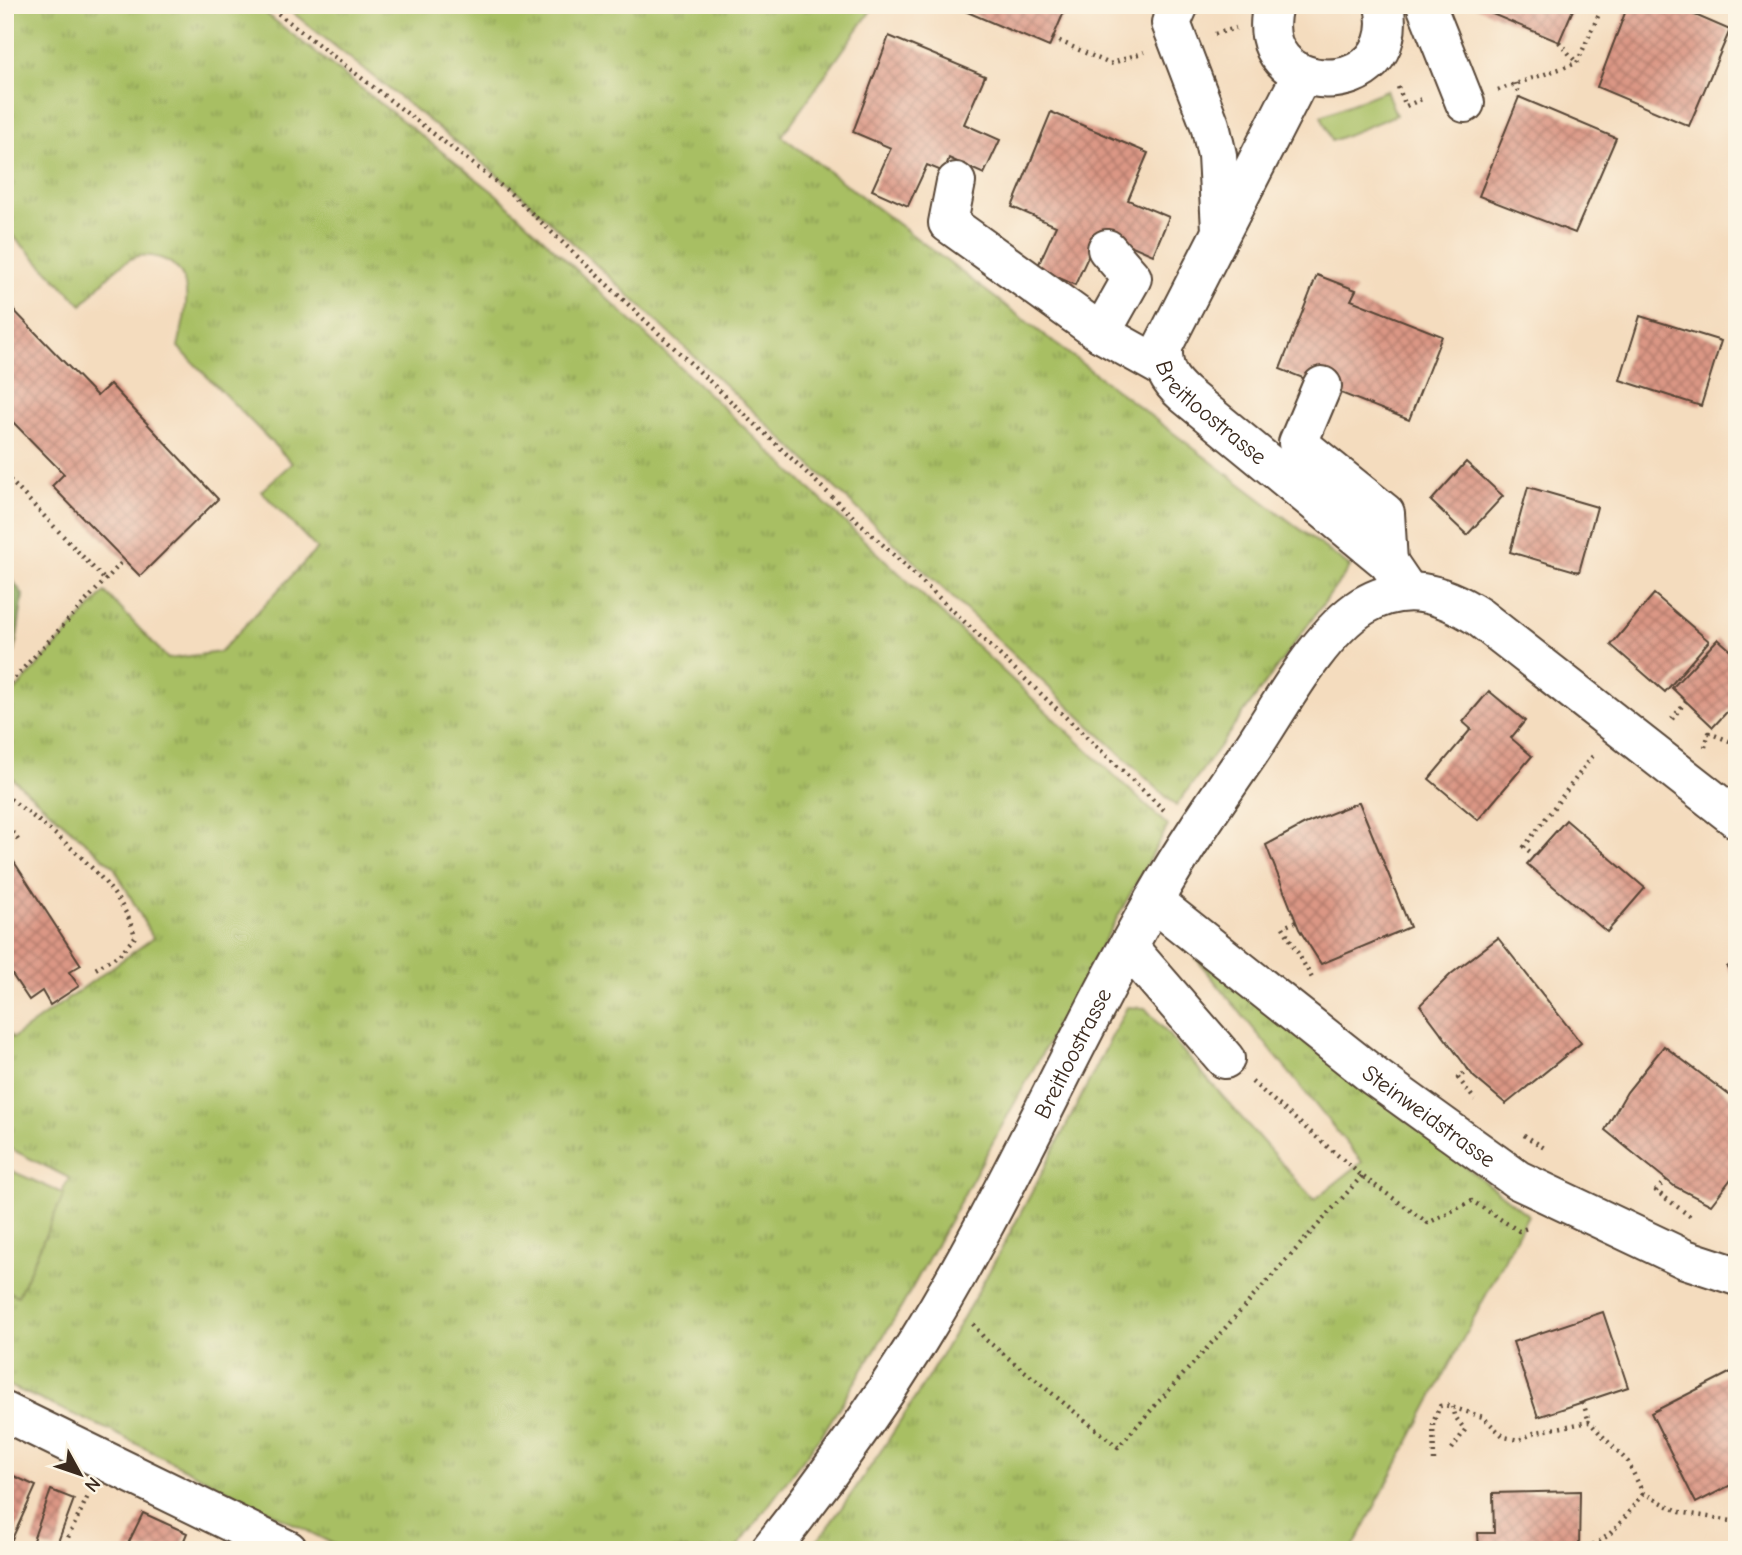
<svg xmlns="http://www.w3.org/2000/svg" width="1742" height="1555" viewBox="0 0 1742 1555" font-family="'Comic Neue',sans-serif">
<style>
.grass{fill:url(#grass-tufts);stroke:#727441;stroke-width:2}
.forest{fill:url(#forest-crowns);stroke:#60683c;stroke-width:2}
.park{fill:#a8bf64;stroke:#727441;stroke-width:2}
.building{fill:url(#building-cross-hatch)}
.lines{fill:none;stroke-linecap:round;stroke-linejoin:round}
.minor-casing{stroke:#574536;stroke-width:42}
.path{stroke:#574536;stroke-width:4.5;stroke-dasharray:2 5;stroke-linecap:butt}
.minor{stroke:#fff;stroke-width:38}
.labels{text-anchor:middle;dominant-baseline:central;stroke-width:5;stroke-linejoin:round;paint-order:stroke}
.street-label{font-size:23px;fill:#3b2a1e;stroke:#fcf5e5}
</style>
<defs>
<pattern id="grass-tufts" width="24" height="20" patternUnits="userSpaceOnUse" patternTransform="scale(1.75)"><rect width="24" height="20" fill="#a8bf64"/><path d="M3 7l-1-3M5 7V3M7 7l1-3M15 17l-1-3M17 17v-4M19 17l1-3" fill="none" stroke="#8a9b52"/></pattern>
<pattern id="forest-crowns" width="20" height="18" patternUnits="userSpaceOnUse" patternTransform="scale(1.75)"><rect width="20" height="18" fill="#86a65a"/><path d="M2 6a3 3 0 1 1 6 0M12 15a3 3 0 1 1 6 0" fill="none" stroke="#6f874a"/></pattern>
<pattern id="building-cross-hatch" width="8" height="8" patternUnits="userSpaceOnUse" patternTransform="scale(1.75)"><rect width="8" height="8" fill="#db9785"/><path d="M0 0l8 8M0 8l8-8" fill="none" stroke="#b37b6c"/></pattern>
</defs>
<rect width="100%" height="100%" fill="#fcf5e5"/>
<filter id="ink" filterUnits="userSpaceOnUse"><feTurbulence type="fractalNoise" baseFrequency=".0143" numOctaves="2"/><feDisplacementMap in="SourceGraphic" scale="14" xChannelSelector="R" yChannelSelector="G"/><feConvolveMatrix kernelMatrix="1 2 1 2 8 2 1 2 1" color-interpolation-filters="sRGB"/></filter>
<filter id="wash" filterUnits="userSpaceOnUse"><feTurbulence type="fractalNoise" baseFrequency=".00686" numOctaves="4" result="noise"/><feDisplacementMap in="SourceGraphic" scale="28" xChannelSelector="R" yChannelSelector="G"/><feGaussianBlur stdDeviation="1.57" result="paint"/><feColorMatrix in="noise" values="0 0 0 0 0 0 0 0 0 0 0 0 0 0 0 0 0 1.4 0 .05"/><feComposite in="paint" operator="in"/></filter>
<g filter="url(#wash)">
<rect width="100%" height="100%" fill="#f4dcbe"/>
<g class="grass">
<path d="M5,5H255L497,195L1168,826L901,1308L825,1430L735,1550H345L109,1430L5,1384V1291L13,1294L69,1178L5,1146V1028L13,1038L153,938L114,867L5,772V702L105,592L168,659L220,652L317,549L261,491L292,463L178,347C184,317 200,271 160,258C150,255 138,254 129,260C112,270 96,290 82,305L5,228Z"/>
<polygon points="283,5 875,5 782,136 1350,567 1176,806 515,189"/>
<path d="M1195,957L1528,1215L1352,1550H810C939,1384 1031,1194 1127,1007L1145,1008L1314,1200L1362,1162Z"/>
</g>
<polygon class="forest" points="5,569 23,595 15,652 5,657"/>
<g class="park">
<polygon points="1386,90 1396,115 1332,141 1321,116"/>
<polygon points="5,1168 64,1194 18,1296 5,1290"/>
</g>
<g id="blocks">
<g class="building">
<polygon points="951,5 1067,5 1049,47"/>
<polygon points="1471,5 1575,5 1559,42"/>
<polygon points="1628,5 1672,5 1730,30 1689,126 1597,87"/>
<polygon points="889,36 985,76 964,124 1000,140 984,174 949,158 944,172 927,165 908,206 872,190 891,148 853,132"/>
<polygon points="1519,97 1616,138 1575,233 1479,196"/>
<polygon points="1051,112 1148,153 1128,200 1169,217 1153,255 1112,237 1094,244 1075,285 1037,268 1056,226 1012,207"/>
<polygon points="1317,275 1356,290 1351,300 1442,336 1409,420 1280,369"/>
<polygon points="5,301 97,396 110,384 218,499 140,576 52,486 64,474 5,414"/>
<polygon points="1640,316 1721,341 1701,406 1620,380"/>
<polygon points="1466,462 1503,496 1467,535 1431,501"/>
<polygon points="1528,487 1597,507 1579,572 1510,552"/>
<polygon points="1654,594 1709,641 1665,692 1611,645"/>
<polygon points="1718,639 1737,656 1737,701 1713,727 1672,688"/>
<polygon points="1489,691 1525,721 1511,738 1532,756 1478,820 1429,779 1471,729 1463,722"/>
<polygon points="1359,802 1410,927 1321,964 1299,929 1266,845 1305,824"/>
<polygon points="1566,820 1645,888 1607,932 1527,864"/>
<polygon points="5,848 81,965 69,972 79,986 50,1005 42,991 29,1000 5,964"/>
<polygon points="1498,938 1581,1043 1506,1104 1474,1077 1420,1005 1451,974"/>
<polygon points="1737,960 1737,981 1727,967"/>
<polygon points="1664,1046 1737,1101 1737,1171 1711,1205 1674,1186 1605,1130 1627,1092"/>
<polygon points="1603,1312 1628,1387 1538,1417 1513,1342"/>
<polygon points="1737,1369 1737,1482 1696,1503 1651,1413"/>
<polygon points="5,1472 36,1486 7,1550 5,1550"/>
<polygon points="51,1490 74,1499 55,1550 32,1543"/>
<polygon points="1580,1491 1579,1550 1479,1550 1478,1533 1494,1533 1493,1493"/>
<polygon points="143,1513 187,1533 180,1550 125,1550"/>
</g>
</g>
</g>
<g filter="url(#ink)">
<use href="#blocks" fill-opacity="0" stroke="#574536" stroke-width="2"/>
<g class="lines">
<defs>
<g id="minor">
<polyline points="1179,5 1171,23 1210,125 1217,155 1221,230"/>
<path d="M1273,5C1247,101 1405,105 1384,5"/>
<polyline points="1426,5 1465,103"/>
<path id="s1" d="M1302,74L1163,346C1162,369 1168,380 1185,395L1388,562L1407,590"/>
<polyline points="956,182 948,223 1101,333 1162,367"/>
<polyline points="1101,333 1132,278 1107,249"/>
<polyline points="1322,386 1298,443 1385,513 1388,562"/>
<path id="s2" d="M1153,901L1375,1077L1518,1180L1685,1259L1737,1276"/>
<polyline points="1128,947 1225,1059"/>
<polyline points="5,1412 288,1550"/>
<path id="s3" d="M770,1550C823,1483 873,1413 918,1341C1006,1199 1071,1044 1154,900C1183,849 1216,801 1249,753C1279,709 1318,634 1363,606C1404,581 1442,593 1479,617L1737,819"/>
</g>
</defs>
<use href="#minor" class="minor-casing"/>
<g class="path">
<polyline points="267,5 509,192 1164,810"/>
<polyline points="1215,34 1236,28"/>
<polyline points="1053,38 1110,64 1144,52"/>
<polyline points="1559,42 1577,63"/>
<polyline points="1515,83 1519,97"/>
<polyline points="1398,87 1406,106 1424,98"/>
<polyline points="1498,90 1577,63 1603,5"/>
<polyline points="5,475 105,580"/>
<polyline points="5,688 124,560"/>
<polyline points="1672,719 1686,701"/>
<polyline points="1705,747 1709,733 1737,744"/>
<path d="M5,795C48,828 123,882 135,937L119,955L92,971"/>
<polyline points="5,821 18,840"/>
<polyline points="1535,856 1524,847 1595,753"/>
<polyline points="1296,922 1283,927 1312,978"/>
<polyline points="1469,1069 1458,1078 1475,1100"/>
<polyline points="1252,1082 1362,1176 1428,1223 1472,1201 1519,1231 1530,1227"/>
<polyline points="1524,1135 1546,1149"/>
<polyline points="1666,1179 1656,1191 1691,1217"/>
<polyline points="973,1324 985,1339 1118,1447 1362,1176"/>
<polyline points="1583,1402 1589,1422"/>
<polyline points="1452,1449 1465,1430 1454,1415 1452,1407"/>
<polyline points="1434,1461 1433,1423 1440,1406 1445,1405 1483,1417 1504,1437 1519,1440 1536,1432 1589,1422 1628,1462 1643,1493 1680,1512 1737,1522"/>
<path d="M1579,1548C1609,1545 1626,1515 1643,1493"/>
<polyline points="62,1550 89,1494"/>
</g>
<use href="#minor" class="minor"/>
</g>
</g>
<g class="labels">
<g class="street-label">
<text stroke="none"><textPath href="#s1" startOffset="392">Breitloostrasse</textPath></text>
<text stroke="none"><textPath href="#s3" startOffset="583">Breitloostrasse</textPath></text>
<text stroke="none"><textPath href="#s2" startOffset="350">Steinweidstrasse</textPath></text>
</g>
</g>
<rect width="1742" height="1555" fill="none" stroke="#fcf5e5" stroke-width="28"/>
<g transform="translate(80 1474) rotate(130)" stroke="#fcf5e5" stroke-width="5" paint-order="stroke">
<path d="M0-5L12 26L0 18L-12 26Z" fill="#3b2a1e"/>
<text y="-10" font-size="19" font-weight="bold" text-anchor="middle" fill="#3b2a1e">N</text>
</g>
</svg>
